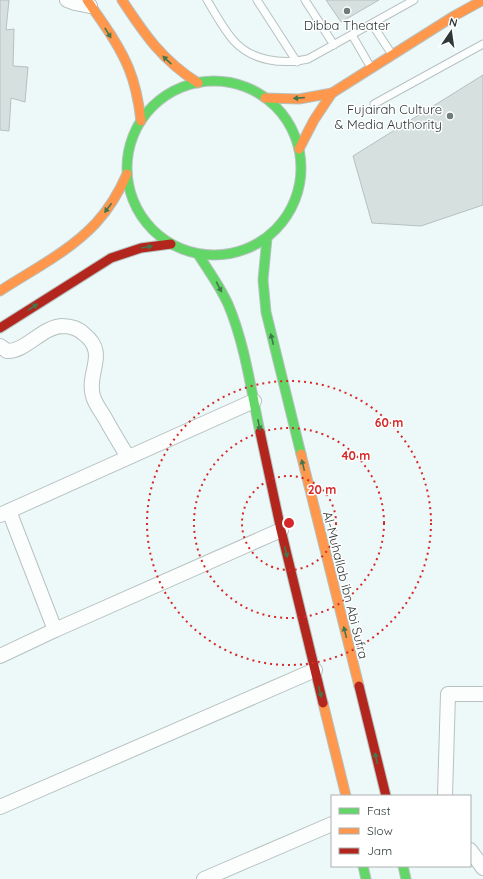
<svg xmlns="http://www.w3.org/2000/svg" width="483" height="879" viewBox="0 0 483 879" font-family="Quicksand,sans-serif">
<style>
.building{fill:#d5e0df;stroke:#b5c0bf}
.lines{fill:none;stroke-linecap:round;stroke-linejoin:round}
.lane-casing{stroke:#b7c2c0;stroke-width:9}
.street-casing{stroke:#b7c2c0;stroke-width:16}
.fast-casing{stroke:#b7c2c0;stroke-width:11}
.slow-casing{stroke:#b7c2c0;stroke-width:11}
.jam-casing{stroke:#b7c2c0;stroke-width:11}
.lane{stroke:#fcfefe;stroke-width:7}
.street{stroke:#fcfefe;stroke-width:14}
.fast{stroke:#63d668;stroke-width:9}
.slow{stroke:#ff974d;stroke-width:9}
.jam{stroke:#b3261e;stroke-width:9}
.oneway{fill:#43774b}
.ring{fill:none;stroke:#d62828;stroke-width:2;stroke-dasharray:2 4}
.poi-dot{fill:#707c7b;stroke:#fff;stroke-width:1.5}
.labels{text-anchor:middle;dominant-baseline:central;stroke-width:3;stroke-linejoin:round;paint-order:stroke}
.poi-label{font-size:13px;fill:#2d3837;stroke:#fff}
.street-label{font-size:13px;fill:#2d3837;stroke:#fff}
.centre{fill:#d62828;stroke:#fff;stroke-width:2}
.ring-label{font-size:12px;text-anchor:middle;font-weight:bold;fill:#d62828;stroke:#fff;stroke-width:3;stroke-linejoin:round;paint-order:stroke}
</style>
<rect width="100%" height="100%" fill="#edf9f8"/>
<g class="building">
<polygon points="0,0 9,0 6,30 14,29 13,66 28,67 25,102 11,98 9,131 0,130"/>
<polygon points="326,0 379,0 341,22"/>
<polygon points="483,75 483,205 421,226 372,223 353,156"/>
</g>
<g class="lines">
<defs>
<g id="lane">
<path d="M207,0C215,13 224,30 234,41C252,61 283,65 308,59L414,0"/>
<polyline points="257,0 297,62"/>
<polyline points="305,0 334,45"/>
<polyline points="372,24 391,53"/>
<polyline points="352,35 370,66"/>
<polyline points="374,104 483,44"/>
</g>
<g id="street">
<polyline points="67,0 75,3 90,6"/>
<path d="M0,346L7,351C25,352 42,327 62,326C70,326 78,328 84,334C109,353 86,373 93,396C95,404 101,411 105,418C112,431 120,444 128,457"/>
<polyline points="9,511 55,630"/>
<polyline points="0,515 254,401"/>
<polyline points="0,656 55,630 281,530"/>
<polyline points="445,796 448,694 483,694"/>
<polyline points="0,807 315,670"/>
<polyline points="470,850 483,868"/>
<polyline points="204,879 332,824"/>
</g>
<g id="fast">
<circle cx="214" cy="168" r="87"/>
<polyline points="267,238 263,280 266,312 301,454"/>
<path d="M198,254C208,270 220,286 228,304C245,344 251,390 260,432"/>
<polyline points="363,866 366,879"/>
<polyline points="403,866 406,879"/>
</g>
<g id="slow">
<path d="M87,0C102,22 119,44 129,69C136,86 139,104 141,121"/>
<path d="M122,0C145,35 162,60 198,83"/>
<polyline points="265,98 299,99 332,93 454,16 483,0"/>
<polyline points="299,149 314,120 332,93"/>
<path d="M0,291C32,270 69,252 96,223C109,209 119,192 127,174"/>
<polyline points="301,454 359,686"/>
<polyline points="323,703 346,796"/>
</g>
<g id="jam">
<polyline points="0,328 111,258 141,248 171,244"/>
<polyline points="260,432 281,530 323,703"/>
<polyline points="359,686 386,796"/>
</g>
</defs>
<use href="#lane" class="lane-casing"/>
<use href="#street" class="street-casing"/>
<use href="#fast" class="fast-casing"/>
<use href="#slow" class="slow-casing"/>
<use href="#jam" class="jam-casing"/>
<use href="#lane" class="lane"/>
<use href="#street" class="street"/>
<use href="#fast" class="fast"/>
<use href="#slow" class="slow"/>
<use href="#jam" class="jam"/>
</g>
<defs><path id="oneway-solid" d="M-6-.8H1V-3.2L6.5 0L1 3.2V.8H-6Z"/></defs>
<g class="oneway">
<use href="#oneway-solid" transform="translate(108 33) rotate(58)"/>
<use href="#oneway-solid" transform="translate(167 60) rotate(-137)"/>
<use href="#oneway-solid" transform="translate(299 98) rotate(175)"/>
<use href="#oneway-solid" transform="translate(108 208) rotate(127)"/>
<use href="#oneway-solid" transform="translate(147 247) rotate(-10)"/>
<use href="#oneway-solid" transform="translate(219 287) rotate(62)"/>
<use href="#oneway-solid" transform="translate(33 307) rotate(-33)"/>
<use href="#oneway-solid" transform="translate(272 339) rotate(-104)"/>
<use href="#oneway-solid" transform="translate(259 425) rotate(78)"/>
<use href="#oneway-solid" transform="translate(303 465) rotate(-104)"/>
<use href="#oneway-solid" transform="translate(286 552) rotate(76)"/>
<use href="#oneway-solid" transform="translate(345 632) rotate(-104)"/>
<use href="#oneway-solid" transform="translate(320 692) rotate(76)"/>
<use href="#oneway-solid" transform="translate(376 758) rotate(-104)"/>
</g>
<g class="ring">
<circle cx="289" cy="523" r="47"/>
<circle cx="289" cy="523" r="95"/>
<circle cx="289" cy="523" r="142"/>
</g>
<g class="poi-dot">
<circle cx="347" cy="11" r="4"/>
<circle cx="450" cy="116" r="4"/>
</g>
<g class="labels">
<g class="poi-label">
<text x="347" y="25">Dibba Theater</text>
<text x="442" y="109" text-anchor="end">Fujairah Culture<tspan x="442" dy="15">&amp; Media Authority</tspan></text>
</g>
<g class="street-label">
<text transform="translate(346 585) rotate(76)">Al-Muhallab ibn Abi Sufra</text>
</g>
</g>
<circle cx="289" cy="523" r="6" class="centre"/>
<g class="ring-label">
<text x="389" y="427">60 m</text>
<text x="356" y="460">40 m</text>
<text x="322" y="494">20 m</text>
</g>
<rect x="331" y="795" width="140" height="72" fill="#ffffff" stroke="#abafaf"/>
<rect x="339" y="808" width="20" height="6" fill="#63d668" stroke="#abafaf"/>
<text x="367" y="815" font-size="12" fill="#2d3837">Fast</text>
<rect x="339" y="828" width="20" height="6" fill="#ff974d" stroke="#abafaf"/>
<text x="367" y="835" font-size="12" fill="#2d3837">Slow</text>
<rect x="339" y="848" width="20" height="6" fill="#b3261e" stroke="#abafaf"/>
<text x="367" y="855" font-size="12" fill="#2d3837">Jam</text>
<g transform="translate(451 32) rotate(13)" stroke="#ffffff" stroke-width="3" paint-order="stroke">
<path d="M0-3L7 15L0 10L-7 15Z" fill="#2d3837"/>
<text y="-6" font-size="11" font-weight="bold" text-anchor="middle" fill="#2d3837">N</text>
</g>
</svg>
